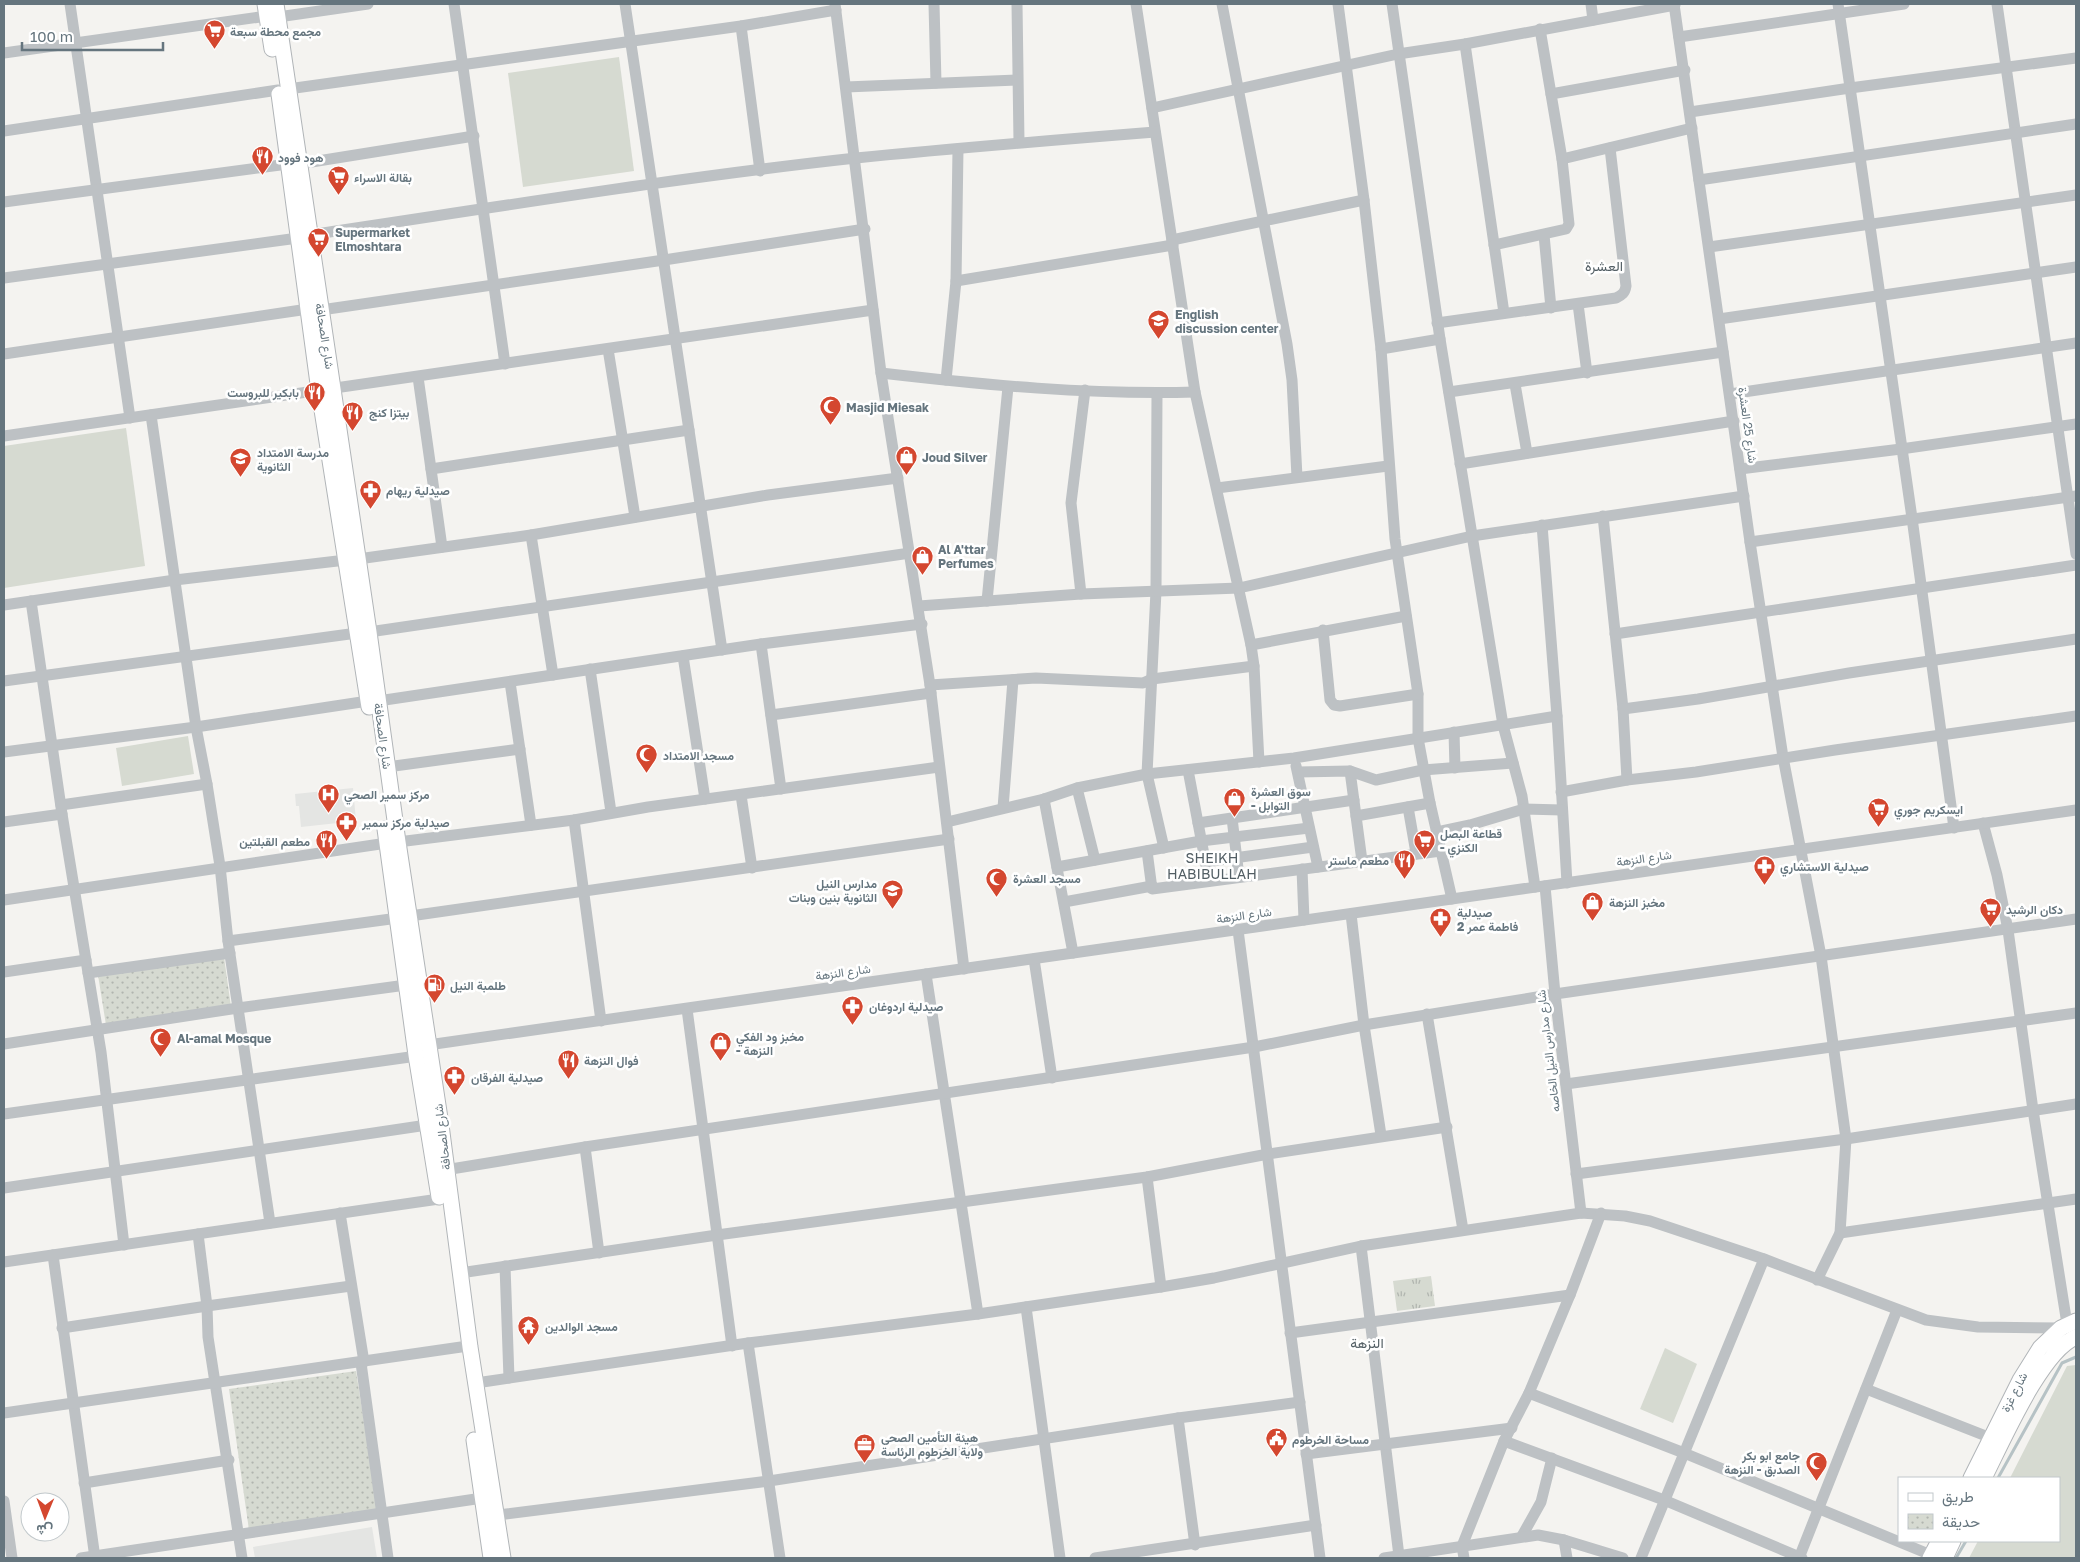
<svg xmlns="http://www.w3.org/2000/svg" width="2080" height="1562" viewBox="0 0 2080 1562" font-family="'Golos Text',Vazirmatn,sans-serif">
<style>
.built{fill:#e4e5e3}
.grass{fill:url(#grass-tufts)}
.park{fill:url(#park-dots)}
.garden{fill:#d6dad1}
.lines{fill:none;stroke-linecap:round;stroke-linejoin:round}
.stream{stroke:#b6c2c5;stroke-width:3}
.major-casing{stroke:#b1b5b8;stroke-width:17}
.minor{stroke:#bdc1c4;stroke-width:11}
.major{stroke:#fff;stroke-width:15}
.labels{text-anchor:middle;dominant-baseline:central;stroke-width:5;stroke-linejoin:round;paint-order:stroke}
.poi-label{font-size:12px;font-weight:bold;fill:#65757e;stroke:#fff;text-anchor:start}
.street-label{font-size:12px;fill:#65757e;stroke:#fff}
.neighbourhood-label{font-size:14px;fill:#525e64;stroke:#fff}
</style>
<defs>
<pattern id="grass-tufts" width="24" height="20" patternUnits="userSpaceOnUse" patternTransform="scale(1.25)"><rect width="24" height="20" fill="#d6dad1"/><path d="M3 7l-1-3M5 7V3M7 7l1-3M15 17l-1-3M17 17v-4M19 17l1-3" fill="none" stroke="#b1b5af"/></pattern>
<pattern id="park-dots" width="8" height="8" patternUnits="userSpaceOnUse" patternTransform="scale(1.25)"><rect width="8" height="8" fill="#d6dad1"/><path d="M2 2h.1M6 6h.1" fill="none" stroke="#b1b5af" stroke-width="1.8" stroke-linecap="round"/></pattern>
</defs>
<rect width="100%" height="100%" fill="#f4f3f0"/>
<g class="built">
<polygon points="353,788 356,821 301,827 299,806 296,806 295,794"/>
<polygon points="372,1527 377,1558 255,1558 253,1547"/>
</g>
<polygon class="grass" points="1431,1276 1435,1306 1397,1311 1393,1281"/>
<g class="park">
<polygon points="224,957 231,1007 106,1025 98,975"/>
<polygon points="356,1371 378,1511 249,1530 229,1389"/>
</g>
<g class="garden">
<polygon points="619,57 634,171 523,187 508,73"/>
<polygon points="126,428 145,566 4,588 4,446"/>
<polygon points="188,736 194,774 122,786 116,748"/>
<polygon points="1665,1348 1697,1364 1673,1423 1640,1409"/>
<polygon points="2076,1365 2076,1558 1969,1558 1978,1541 2059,1541 2059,1478 2010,1478 2067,1366"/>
</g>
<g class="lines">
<g class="stream">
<polyline points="1998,1478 2062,1363 2076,1357"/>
<polyline points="1956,1558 1966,1541"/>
</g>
<defs>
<g id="major">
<polyline points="265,4 272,49"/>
<polyline points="276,4 369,632 398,842 441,1125 470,1347 503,1558"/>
<polyline points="279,94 319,391 369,707"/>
<polyline points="385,829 416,1055 439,1197"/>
<polyline points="474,1440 491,1558"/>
<polyline points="1971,1478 2020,1380 2040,1348 2061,1328 2076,1321"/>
<path d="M1984,1478C2002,1443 2041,1351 2076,1337"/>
<polyline points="1930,1558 1939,1541"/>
<polyline points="1945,1558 1953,1541"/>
</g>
</defs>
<use href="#major" class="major-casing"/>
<g class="minor">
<polyline points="70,4 130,418"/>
<polyline points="454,4 505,364"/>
<polyline points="625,4 722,650"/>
<polyline points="835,4 881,373 930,685 964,969"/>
<polyline points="934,4 936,83"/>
<polyline points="1017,4 1019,142"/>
<polyline points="1136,4 1195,392 1251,645 1254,666 1259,762"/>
<polyline points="1222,4 1287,344 1292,380 1297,477"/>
<polyline points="1338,4 1364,200 1381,349 1395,539 1418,694 1418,738 1430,803 1452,899"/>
<polyline points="1392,4 1440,339 1503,725 1522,796 1535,887"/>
<polyline points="1591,4 1593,20"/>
<polyline points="1674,4 1750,542 1783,757 1821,956 1846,1139 1840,1233 1817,1280"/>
<polyline points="1838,4 1912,518 1954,828"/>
<polyline points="1997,4 2076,554"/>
<polyline points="278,17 368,4"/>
<polyline points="741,26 760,171"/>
<polyline points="1679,37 1904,4"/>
<polyline points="1465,44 1504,313"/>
<polyline points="4,53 267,16"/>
<polyline points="846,87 1017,80"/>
<polyline points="288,89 741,26 836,10"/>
<polyline points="1551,94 1685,70"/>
<polyline points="1152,108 1398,54 1465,44 1675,5"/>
<polyline points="1690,112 1850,88 2076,58"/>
<polyline points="4,131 278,90"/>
<polyline points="1562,159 1692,128"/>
<polyline points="299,164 474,136"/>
<polyline points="1699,180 2076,124"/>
<polyline points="4,202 288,164"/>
<path d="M309,235C491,208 673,178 856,158C956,148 1055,140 1155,132"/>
<polyline points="1544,235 1551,308"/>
<polyline points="1172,240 1364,200"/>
<polyline points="1494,245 1566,229 1569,224 1562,159 1540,29"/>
<polyline points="1709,247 2076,195"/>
<polyline points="4,278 298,238"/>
<polyline points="956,281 1173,245"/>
<polyline points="1578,304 1587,373"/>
<polyline points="321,310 664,260 865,229"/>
<polyline points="1719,319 2076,267"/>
<path d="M1437,323L1616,298C1622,295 1625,293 1626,286L1610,148"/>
<polyline points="608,349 635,517"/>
<polyline points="1381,349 1440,339"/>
<polyline points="4,354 308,309"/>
<path d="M881,373C985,385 1090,395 1195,392"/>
<polyline points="418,377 442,547"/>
<polyline points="946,380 956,281 958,149"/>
<polyline points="1515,384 1527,453"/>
<polyline points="1449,392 1723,352"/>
<polyline points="1157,393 1156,591 1147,774 1164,848"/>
<polyline points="1730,394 2076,343"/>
<polyline points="151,415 196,727 207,784 220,866 228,941 270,1223"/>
<polyline points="4,436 873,310"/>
<polyline points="1460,464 1734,421"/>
<polyline points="431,469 689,430"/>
<polyline points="1740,469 1901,449 2076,424"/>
<polyline points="1217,488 1388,466"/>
<polyline points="1603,516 1623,709 1627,780"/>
<polyline points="1542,525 1557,716 1567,883"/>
<polyline points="531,535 553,675"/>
<polyline points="1750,542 2076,496"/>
<polyline points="358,559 531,535 768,495 898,478"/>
<polyline points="1081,594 1071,503 1085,390"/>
<polyline points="31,601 62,814 101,1052 124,1245"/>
<polyline points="987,601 1008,387"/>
<polyline points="4,605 175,580 346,560"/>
<polyline points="919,606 1081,594 1239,588 1472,536 1744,496"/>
<polyline points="1323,630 1330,700 1334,705 1340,706 1418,694"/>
<polyline points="369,632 910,553"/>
<polyline points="1615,634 2076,565"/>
<polyline points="761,644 781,789"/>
<polyline points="1251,645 1406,616"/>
<polyline points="683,656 705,799"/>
<polyline points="590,669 611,812"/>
<polyline points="4,681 357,633"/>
<polyline points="510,682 531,825"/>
<polyline points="930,685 1036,678 1143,683 1152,679 1254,666"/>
<polyline points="378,701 761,644 922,624"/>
<polyline points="1623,709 1698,699 1849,673 2076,639"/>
<polyline points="771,715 931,693"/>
<polyline points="1454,732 1455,768"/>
<polyline points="4,752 196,727 368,701"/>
<polyline points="1296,766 1318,867"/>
<polyline points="387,767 520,749"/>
<polyline points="1188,770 1209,881"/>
<polyline points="1350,771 1362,861"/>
<polyline points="1298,772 1350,771 1376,780 1423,770 1513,763"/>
<polyline points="1077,788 1095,860"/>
<polyline points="1561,792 1627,780 1696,772 1835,750 2076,716"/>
<polyline points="741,795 752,868"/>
<polyline points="1044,799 1073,953"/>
<polyline points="61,805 207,784"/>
<polyline points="1408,807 1416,853"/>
<polyline points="1003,808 1013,680"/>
<polyline points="1356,816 1430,803"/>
<polyline points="1232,818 1239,877"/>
<polyline points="574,820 601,1021"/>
<polyline points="4,822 62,814"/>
<polyline points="947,822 1044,799 1077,788 1147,774 1294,758 1557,716"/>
<polyline points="1198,823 1354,800"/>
<polyline points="1983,823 1997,875 2008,930 2033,1110 2067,1324"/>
<polyline points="1437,832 1470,825 1524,809 1562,810"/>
<polyline points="398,842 574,820 648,807 939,767"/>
<polyline points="1147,851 1152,889 1441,851"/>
<polyline points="1205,862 1313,847"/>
<polyline points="1057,867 1201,841 1309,828"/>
<polyline points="1302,869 1304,920"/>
<polyline points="1545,886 1555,994 1581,1213"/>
<polyline points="4,900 387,843"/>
<polyline points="1064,902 1152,886"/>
<polyline points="1351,914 1364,1025 1381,1135"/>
<polyline points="410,916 949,839"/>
<polyline points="1238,930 1320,1558"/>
<polyline points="228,941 398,918"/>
<polyline points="1034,959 1052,1078"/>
<polyline points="4,972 86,960"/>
<polyline points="88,973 230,953"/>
<polyline points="926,974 978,1314"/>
<polyline points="687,1009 732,1346"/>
<polyline points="1427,1014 1463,1230"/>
<polyline points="4,1044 238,1008 406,985"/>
<polyline points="421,1046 2076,810"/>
<polyline points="1566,1084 2076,1013"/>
<polyline points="4,1114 424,1055"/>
<polyline points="585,1147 599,1253"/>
<polyline points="445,1170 585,1147 1254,1047 1364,1025 1555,994 2076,919"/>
<polyline points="1576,1174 1846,1139 2076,1104"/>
<polyline points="1147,1177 1161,1287"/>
<polyline points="4,1188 427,1125"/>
<polyline points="340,1213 364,1362"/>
<polyline points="1840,1233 2076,1199"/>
<polyline points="198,1234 207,1306 208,1337 242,1558"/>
<polyline points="1361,1246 1399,1556"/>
<polyline points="53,1255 95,1558"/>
<polyline points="4,1262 439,1199"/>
<polyline points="505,1266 509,1378"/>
<polyline points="460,1273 717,1235 1147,1177 1268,1154 1447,1127"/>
<polyline points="1026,1307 1060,1558"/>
<polyline points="62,1328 207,1306 351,1286"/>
<polyline points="1290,1333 1570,1295"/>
<polyline points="748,1343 780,1558"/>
<polyline points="361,1363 388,1558"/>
<polyline points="476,1383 748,1343 978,1314 1161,1287 1214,1278 1361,1246 1581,1213 1625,1216 1650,1221 1764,1259 1926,1320 1978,1327 2061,1328"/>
<polyline points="1866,1389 1991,1438"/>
<polyline points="1529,1393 1684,1453 1931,1555"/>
<polyline points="4,1413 461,1347"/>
<polyline points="1178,1418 1195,1545"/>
<polyline points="1504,1441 1664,1500 1802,1558"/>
<polyline points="1306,1454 1512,1428"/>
<polyline points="84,1483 229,1460"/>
<polyline points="4,1501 12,1558"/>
<polyline points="490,1516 769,1481 1178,1418 1300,1402"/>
<polyline points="1522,1536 1541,1502 1552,1458"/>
<polyline points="1564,1540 1567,1558"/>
<polyline points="81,1558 489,1497"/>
<polyline points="1095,1558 1316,1525"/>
<polyline points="1384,1558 1538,1535 1564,1540 1623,1558"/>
<polyline points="1464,1558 1462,1546 1504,1441 1529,1393 1570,1295 1601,1213"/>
<polyline points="1641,1558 1764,1259"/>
<polyline points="1799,1558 1897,1310"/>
</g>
<use href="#major" class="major"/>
</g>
<defs>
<symbol id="supermarket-pin" viewBox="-11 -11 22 30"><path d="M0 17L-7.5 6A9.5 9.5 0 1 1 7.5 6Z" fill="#d4472f" stroke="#fff"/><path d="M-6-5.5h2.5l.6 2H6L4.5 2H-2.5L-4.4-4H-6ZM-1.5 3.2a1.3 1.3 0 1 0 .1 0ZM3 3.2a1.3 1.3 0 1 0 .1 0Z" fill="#fff"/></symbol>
<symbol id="restaurant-pin" viewBox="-11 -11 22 30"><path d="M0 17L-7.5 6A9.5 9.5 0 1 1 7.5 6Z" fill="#d4472f" stroke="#fff"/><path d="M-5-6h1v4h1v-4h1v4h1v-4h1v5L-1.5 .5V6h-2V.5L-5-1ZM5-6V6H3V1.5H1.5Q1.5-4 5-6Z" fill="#fff"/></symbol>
<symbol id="school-pin" viewBox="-11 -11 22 30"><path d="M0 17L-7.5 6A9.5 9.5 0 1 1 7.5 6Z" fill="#d4472f" stroke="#fff"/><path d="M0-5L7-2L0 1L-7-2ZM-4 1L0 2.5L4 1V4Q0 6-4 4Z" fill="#fff"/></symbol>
<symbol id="mosque-pin" viewBox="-11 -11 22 30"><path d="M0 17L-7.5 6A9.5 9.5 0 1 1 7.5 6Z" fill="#d4472f" stroke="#fff"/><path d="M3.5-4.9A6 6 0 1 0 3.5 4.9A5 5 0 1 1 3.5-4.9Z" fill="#fff"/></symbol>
<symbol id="shop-pin" viewBox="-11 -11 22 30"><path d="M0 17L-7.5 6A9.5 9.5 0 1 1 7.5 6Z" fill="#d4472f" stroke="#fff"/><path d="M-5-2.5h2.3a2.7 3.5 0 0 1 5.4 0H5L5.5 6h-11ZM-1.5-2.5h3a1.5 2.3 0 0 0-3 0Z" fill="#fff"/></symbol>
<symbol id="pharmacy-pin" viewBox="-11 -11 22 30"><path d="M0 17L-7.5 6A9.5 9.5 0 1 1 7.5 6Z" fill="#d4472f" stroke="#fff"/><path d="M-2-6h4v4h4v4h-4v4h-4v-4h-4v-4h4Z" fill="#fff"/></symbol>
<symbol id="hospital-pin" viewBox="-11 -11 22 30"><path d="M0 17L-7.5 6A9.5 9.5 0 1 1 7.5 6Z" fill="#d4472f" stroke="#fff"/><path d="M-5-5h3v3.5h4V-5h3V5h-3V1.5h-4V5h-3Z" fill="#fff"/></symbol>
<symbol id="fuel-pin" viewBox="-11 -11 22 30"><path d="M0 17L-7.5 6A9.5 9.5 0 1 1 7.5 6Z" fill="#d4472f" stroke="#fff"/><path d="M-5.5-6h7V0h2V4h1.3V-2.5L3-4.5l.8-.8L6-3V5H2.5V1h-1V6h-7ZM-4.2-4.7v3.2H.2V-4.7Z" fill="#fff"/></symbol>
<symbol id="temple-pin" viewBox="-11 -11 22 30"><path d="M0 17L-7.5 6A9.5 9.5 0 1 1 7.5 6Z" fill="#d4472f" stroke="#fff"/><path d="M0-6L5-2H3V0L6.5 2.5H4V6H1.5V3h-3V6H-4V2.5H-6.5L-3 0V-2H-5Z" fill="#fff"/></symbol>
<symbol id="civic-pin" viewBox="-11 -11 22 30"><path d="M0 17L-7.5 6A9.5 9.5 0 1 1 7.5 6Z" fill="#d4472f" stroke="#fff"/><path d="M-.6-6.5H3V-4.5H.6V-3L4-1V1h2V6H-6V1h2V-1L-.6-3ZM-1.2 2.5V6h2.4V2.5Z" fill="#fff"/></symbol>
<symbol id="office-pin" viewBox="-11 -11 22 30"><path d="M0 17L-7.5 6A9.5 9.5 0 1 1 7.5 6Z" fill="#d4472f" stroke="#fff"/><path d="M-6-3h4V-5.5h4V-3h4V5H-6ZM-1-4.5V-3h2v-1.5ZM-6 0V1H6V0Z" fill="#fff"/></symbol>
</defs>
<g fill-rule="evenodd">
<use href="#supermarket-pin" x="202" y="18" width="25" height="34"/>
<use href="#restaurant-pin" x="250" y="144" width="25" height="34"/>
<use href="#supermarket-pin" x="326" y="164" width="25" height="34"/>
<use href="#supermarket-pin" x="306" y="226" width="25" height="34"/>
<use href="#school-pin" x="1146" y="308" width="25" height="34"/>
<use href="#restaurant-pin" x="302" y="380" width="25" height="34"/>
<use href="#mosque-pin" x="818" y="394" width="25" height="34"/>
<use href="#restaurant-pin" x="340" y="400" width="25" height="34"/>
<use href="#shop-pin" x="894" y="444" width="25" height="34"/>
<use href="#school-pin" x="228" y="446" width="25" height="34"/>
<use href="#pharmacy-pin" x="358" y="478" width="25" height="34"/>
<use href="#shop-pin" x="910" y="544" width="25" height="34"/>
<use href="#mosque-pin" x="634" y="742" width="25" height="34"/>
<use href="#hospital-pin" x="316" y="782" width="25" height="34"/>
<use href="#shop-pin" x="1222" y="786" width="25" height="34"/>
<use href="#supermarket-pin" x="1866" y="796" width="25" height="34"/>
<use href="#pharmacy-pin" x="334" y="810" width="25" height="34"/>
<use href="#supermarket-pin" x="1412" y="828" width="25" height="34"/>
<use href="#restaurant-pin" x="314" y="828" width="25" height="34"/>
<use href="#restaurant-pin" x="1392" y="848" width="25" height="34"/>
<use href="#pharmacy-pin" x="1752" y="854" width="25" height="34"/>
<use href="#mosque-pin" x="984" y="866" width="25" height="34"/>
<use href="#school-pin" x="880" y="878" width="25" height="34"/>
<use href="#shop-pin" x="1580" y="890" width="25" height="34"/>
<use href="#supermarket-pin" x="1978" y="896" width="25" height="34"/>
<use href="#pharmacy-pin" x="1428" y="906" width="25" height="34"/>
<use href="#fuel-pin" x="422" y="972" width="25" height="34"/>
<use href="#pharmacy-pin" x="840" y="994" width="25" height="34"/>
<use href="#mosque-pin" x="148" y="1026" width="25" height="34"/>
<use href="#shop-pin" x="708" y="1030" width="25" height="34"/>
<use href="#restaurant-pin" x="556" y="1048" width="25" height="34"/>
<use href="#pharmacy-pin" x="442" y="1064" width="25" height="34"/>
<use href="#temple-pin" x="516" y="1314" width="25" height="34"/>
<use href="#civic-pin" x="1264" y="1426" width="25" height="34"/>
<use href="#office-pin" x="852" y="1432" width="25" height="34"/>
<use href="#mosque-pin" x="1804" y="1450" width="25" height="34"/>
</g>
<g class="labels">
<g class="poi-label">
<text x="230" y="31">مجمع محطة سبعة</text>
<text x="278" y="157">هود فوود</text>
<text x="354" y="177">بقالة الاسراء</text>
<text x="335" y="232">Supermarket<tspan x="335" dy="14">Elmoshtara</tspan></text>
<text x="1175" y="314">English<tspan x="1175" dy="14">discussion center</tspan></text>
<text x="299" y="392" text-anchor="end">بابكير للبروست</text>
<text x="846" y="407">Masjid Miesak</text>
<text x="369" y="412">بيتزا كنج</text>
<text x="257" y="452">مدرسة الامتداد<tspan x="257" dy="14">الثانوية</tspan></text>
<text x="922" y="457">Joud Silver</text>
<text x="386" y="490">صيدلية ريهام</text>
<text x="938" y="549">Al A'ttar<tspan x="938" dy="14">Perfumes</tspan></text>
<text x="663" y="755">مسجد الامتداد</text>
<text x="1251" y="791">سوق العشرة<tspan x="1251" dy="14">- التوابل</tspan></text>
<text x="344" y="794">مركز سمير الصحي</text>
<text x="1894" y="809">ايسكريم جوري</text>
<text x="362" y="822">صيدلية مركز سمير</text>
<text x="1440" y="833">قطاعة البصل<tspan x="1440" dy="14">- الكنزي</tspan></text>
<text x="310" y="841" text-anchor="end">مطعم القبلتين</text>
<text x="1389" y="860" text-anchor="end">مطعم ماستر</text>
<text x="1780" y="866">صيدلية الاستشاري</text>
<text x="1013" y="878">مسجد العشرة</text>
<text x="877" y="883" text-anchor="end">مدارس النيل<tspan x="877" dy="14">الثانوية بنين وبنات</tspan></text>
<text x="1609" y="902">مخبز النزهة</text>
<text x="2006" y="909">دكان الرشيد</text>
<text x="1457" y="912">صيدلية<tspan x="1457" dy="14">فاطمة عمر 2</tspan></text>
<text x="450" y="985">طلمبة النيل</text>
<text x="869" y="1006">صيدلية اردوغان</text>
<text x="736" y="1036">مخبز ود الفكي<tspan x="736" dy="14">- النزهة</tspan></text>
<text x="177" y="1038">Al-amal Mosque</text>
<text x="584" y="1060">فوال النزهة</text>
<text x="471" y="1077">صيدلية الفرقان</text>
<text x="545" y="1326">مسجد الوالدين</text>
<text x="881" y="1437">هيئة التأمين الصحي<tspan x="881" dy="14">ولاية الخرطوم الرئاسة</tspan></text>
<text x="1292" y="1439">مساحة الخرطوم</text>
<text x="1800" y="1455" text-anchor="end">جامع ابو بكر<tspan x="1800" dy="14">الصدبق - النزهة</tspan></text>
</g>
<g class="street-label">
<text transform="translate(325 336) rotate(81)">شارع الصحافة</text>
<text transform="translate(1748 425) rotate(82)">شارع 25 العشرة</text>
<text transform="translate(383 736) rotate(82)">شارع الصحافة</text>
<text transform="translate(1644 858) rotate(-8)">شارع النزهة</text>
<text transform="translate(1244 915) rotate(-8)">شارع النزهة</text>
<text transform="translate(843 972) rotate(-8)">شارع النزهة</text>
<text transform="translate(1548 1051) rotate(-97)">شارع مدارس النيل الخاصه</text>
<text transform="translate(442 1137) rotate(-97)">شارع الصحافة</text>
<text transform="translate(2014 1392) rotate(-63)">شارع غزة</text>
</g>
<g class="neighbourhood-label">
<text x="1604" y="265">العشرة</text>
<text x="1212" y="857">SHEIKH<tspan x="1212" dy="16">HABIBULLAH</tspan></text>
<text x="1367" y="1342">النزهة</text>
</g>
</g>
<rect width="2080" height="1562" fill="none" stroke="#65757e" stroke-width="10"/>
<rect x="1898" y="1477" width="162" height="65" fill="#ffffff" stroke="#c1c8cb"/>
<rect x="1908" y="1493" width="25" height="8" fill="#ffffff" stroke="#c1c8cb"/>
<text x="1942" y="1502" font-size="15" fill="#65757e">طريق</text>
<rect x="1908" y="1514" width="25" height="15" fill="url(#park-dots)" stroke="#c1c8cb"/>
<text x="1942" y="1527" font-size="15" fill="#65757e">حديقة</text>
<g transform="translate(45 1517) rotate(181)"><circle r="24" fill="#ffffff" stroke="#c1c8cb"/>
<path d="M0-4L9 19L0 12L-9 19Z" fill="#d4472f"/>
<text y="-8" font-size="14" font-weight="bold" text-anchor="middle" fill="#65757e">ش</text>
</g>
<path d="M22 42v8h141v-8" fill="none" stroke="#65757e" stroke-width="2.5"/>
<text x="30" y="42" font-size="15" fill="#65757e" stroke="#ffffff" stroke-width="4" paint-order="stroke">100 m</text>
</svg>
